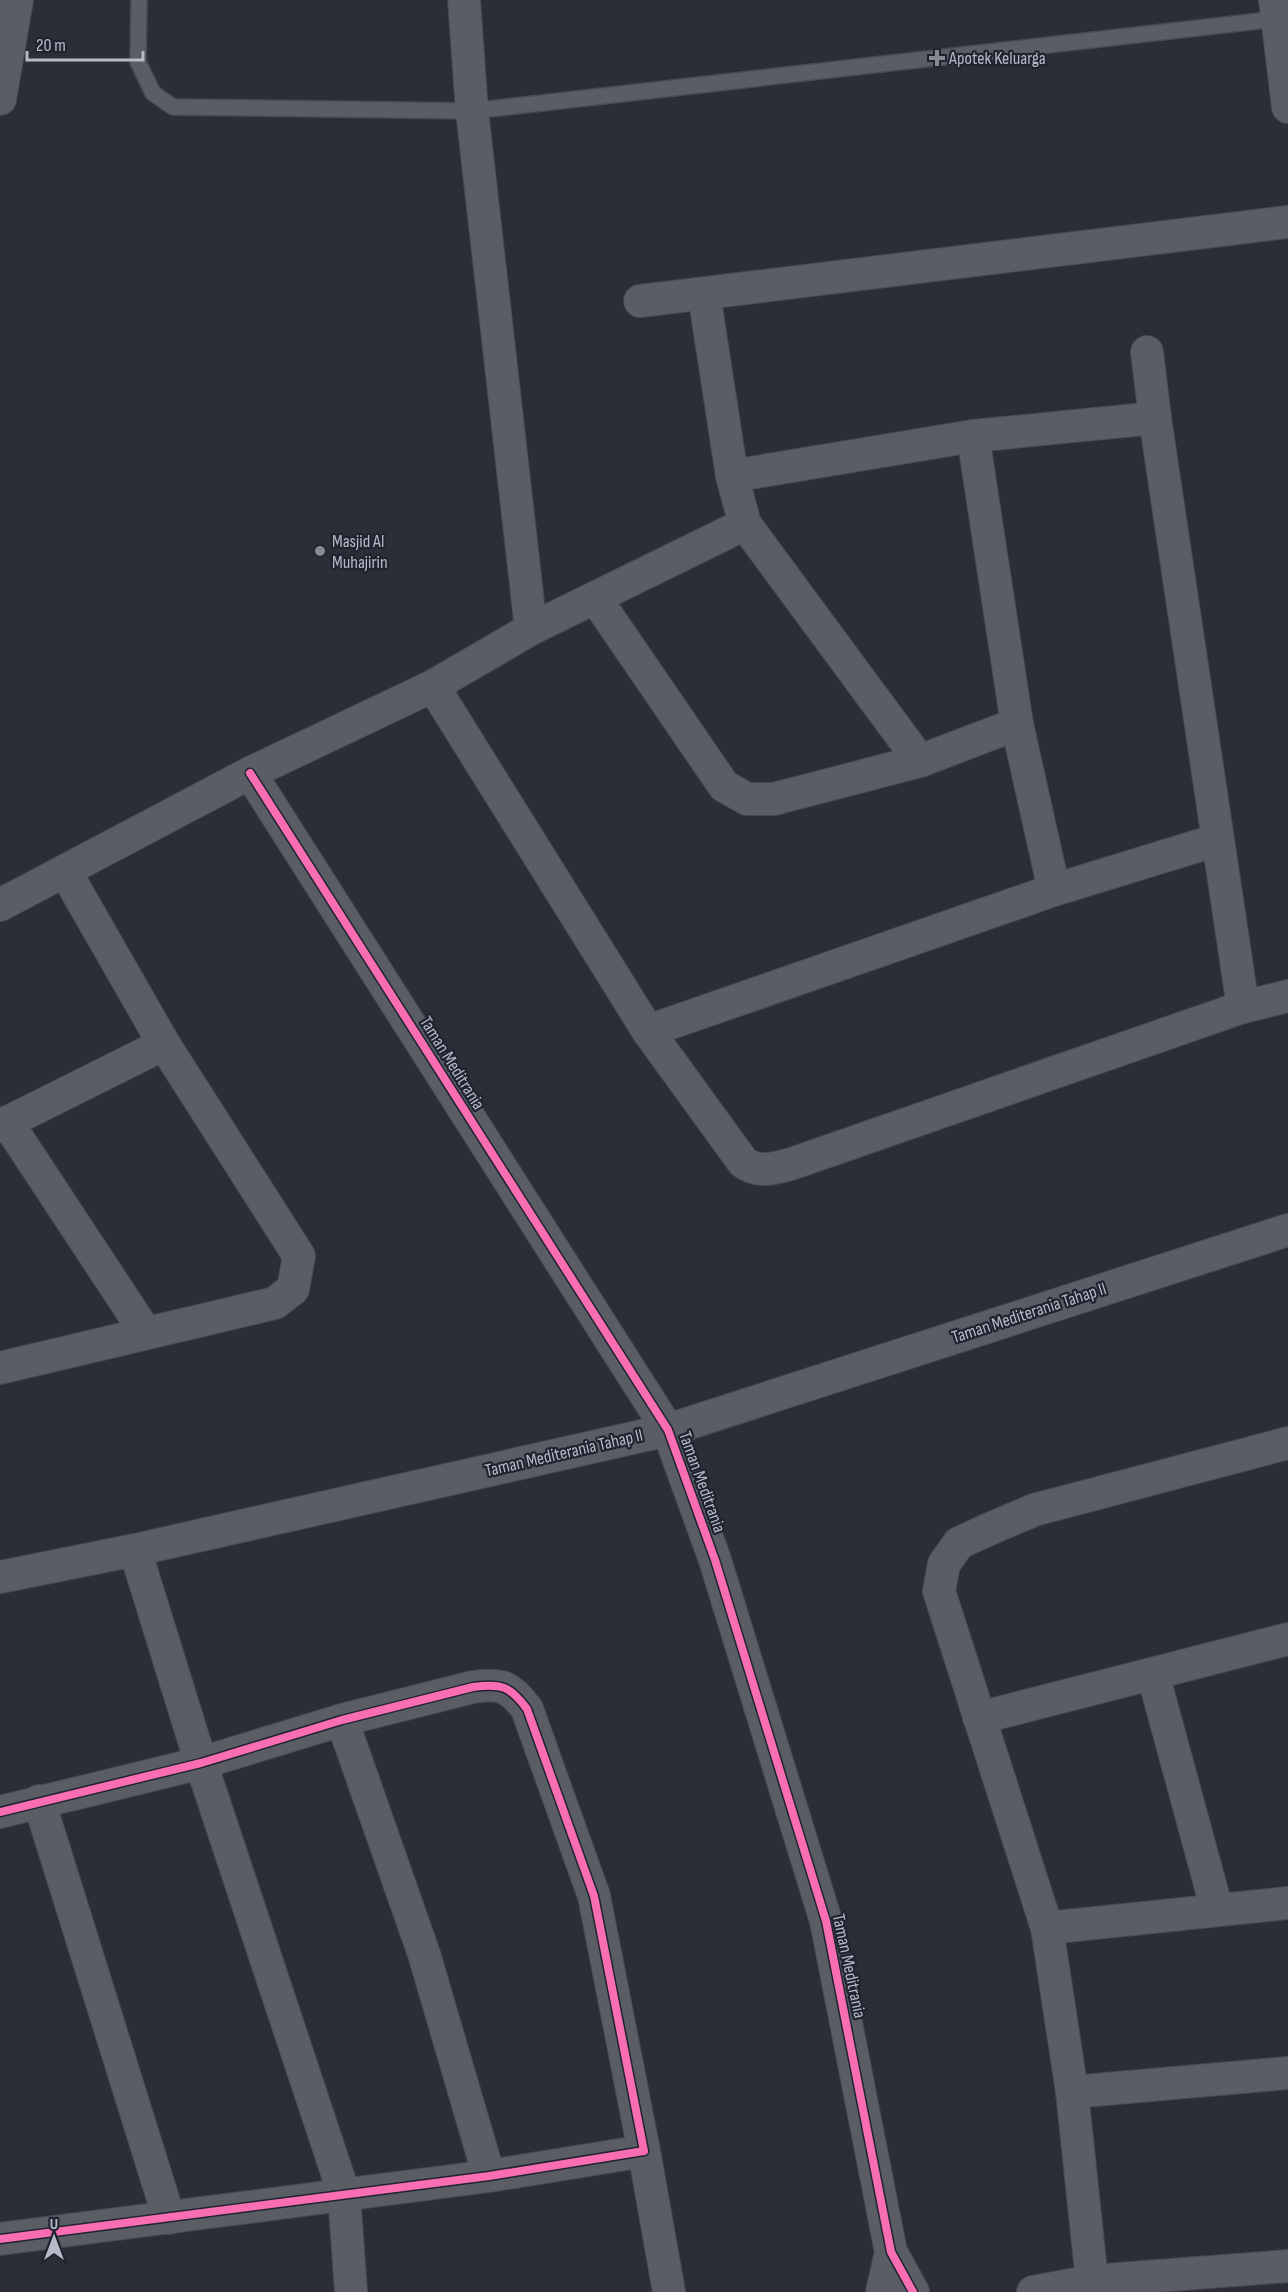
<svg xmlns="http://www.w3.org/2000/svg" width="1288" height="2292" viewBox="0 0 1288 2292" font-family="'Sofia Sans Condensed',sans-serif">
<style>
.lines{fill:none;stroke-linecap:round;stroke-linejoin:round}
.service-casing{stroke:#47494f;stroke-width:18}
.minor-casing{stroke:#47494f;stroke-width:34}
.service{stroke:#5b5d64;stroke-width:15}
.minor{stroke:#5b5d64;stroke-width:32}
.cycleway-casing{stroke:#1f2430;stroke-width:11}
.cycleway{stroke:#f96db3;stroke-width:8}
.poi-dot{fill:#858994;stroke:#1f2430;stroke-width:2}
.labels{text-anchor:middle;dominant-baseline:central;stroke-width:4.5;stroke-linejoin:round;paint-order:stroke}
.poi-label{font-size:18px;fill:#b5bac6;stroke:#1f2430;text-anchor:start}
.street-label{font-size:18px;fill:#b5bac6;stroke:#1f2430}
</style>
<rect width="100%" height="100%" fill="#2b2e36"/>
<g class="lines">
<defs>
<polyline id="service" points="139,0 138,62 153,93 173,107 472,111 1276,19"/>
<g id="minor">
<polyline points="464,0 472,111 531,629"/>
<polyline points="1275,0 1288,107"/>
<polyline points="0,99 17,0"/>
<polyline points="704,294 732,476 745,524 920,761"/>
<polyline points="640,301 1288,222"/>
<polyline points="1147,352 1155,418"/>
<polyline points="973,436 1017,724 1054,890"/>
<polyline points="732,476 973,436 1155,418 1243,1007"/>
<polyline points="596,599 724,786 747,799 774,799 920,761 1017,724"/>
<path d="M433,686L648,1031L743,1162C758,1174 774,1168 791,1164L1243,1007L1288,996"/>
<polyline points="250,773 668,1430 715,1560 826,1921 891,2252 913,2292"/>
<polyline points="0,905 250,773 433,686 531,629 745,524"/>
<polyline points="648,1031 1054,890 1217,840"/>
<polyline points="7,1122 146,1333"/>
<polyline points="0,1126 164,1044"/>
<polyline points="0,1368 275,1303 293,1289 299,1256 164,1044 65,871"/>
<polyline points="135,1550 201,1763 344,2194 351,2292"/>
<polyline points="0,1577 135,1550 668,1430 1288,1230"/>
<polyline points="1153,1674 1217,1910"/>
<polyline points="979,1718 1288,1639"/>
<polyline points="342,1720 424,1954 489,2176"/>
<polyline points="39,1801 169,2218"/>
<path d="M0,1812L201,1763L342,1720L473,1687C501,1683 510,1686 527,1709L594,1896L644,2151L489,2176L0,2239"/>
<polyline points="1047,1928 1288,1903"/>
<polyline points="1072,2092 1288,2073"/>
<polyline points="644,2151 669,2292"/>
<polyline points="1092,2281 1072,2092 1047,1928 939,1591 944,1564 959,1543 985,1531 1034,1510 1288,1443"/>
<polyline points="882,2292 891,2252"/>
<polyline points="1033,2292 1092,2281 1288,2266"/>
</g>
</defs>
<use href="#service" class="service-casing"/>
<use href="#minor" class="minor-casing"/>
<use href="#service" class="service"/>
<use href="#minor" class="minor"/>
<defs>
<g id="cycleway">
<polyline points="250,773 668,1430 715,1560 826,1921 891,2252 913,2292"/>
<path d="M0,1812L201,1763L342,1720L473,1687C501,1683 510,1686 527,1709L594,1896L644,2151L489,2176L0,2239"/>
</g>
</defs>
<use href="#cycleway" class="cycleway-casing"/>
<use href="#cycleway" class="cycleway"/>
</g>
<g class="poi-dot">
<path d="M934 49h6v6h6v6h-6v6h-6v-6h-6v-6h6z"/>
<circle cx="320" cy="551" r="6"/>
</g>
<g class="labels">
<g class="poi-label">
<text x="949" y="58">Apotek Keluarga</text>
<text x="332" y="541">Masjid Al<tspan x="332" dy="21">Muhajirin</tspan></text>
</g>
<g class="street-label">
<text transform="translate(452 1063) rotate(58)">Taman Meditrania</text>
<text transform="translate(1029 1313) rotate(-18)">Taman Mediterania Tahap II</text>
<text transform="translate(564 1453) rotate(-13)">Taman Mediterania Tahap II</text>
<text transform="translate(702 1482) rotate(70)">Taman Meditrania</text>
<text transform="translate(849 1966) rotate(78)">Taman Meditrania</text>
</g>
</g>
<g transform="translate(54 2238)" stroke="#1f2430" stroke-width="4.5" paint-order="stroke">
<path d="M0-4.5L10 22L0 15L-10 22Z" fill="#b5bac6"/>
<text y="-9" font-size="16" font-weight="bold" text-anchor="middle" fill="#b5bac6">U</text>
</g>
<path d="M27 51v9h116v-9" fill="none" stroke="#b5bac6" stroke-width="3"/>
<text x="36" y="51" font-size="18" fill="#b5bac6" stroke="#1f2430" stroke-width="4.5" paint-order="stroke">20 m</text>
</svg>
